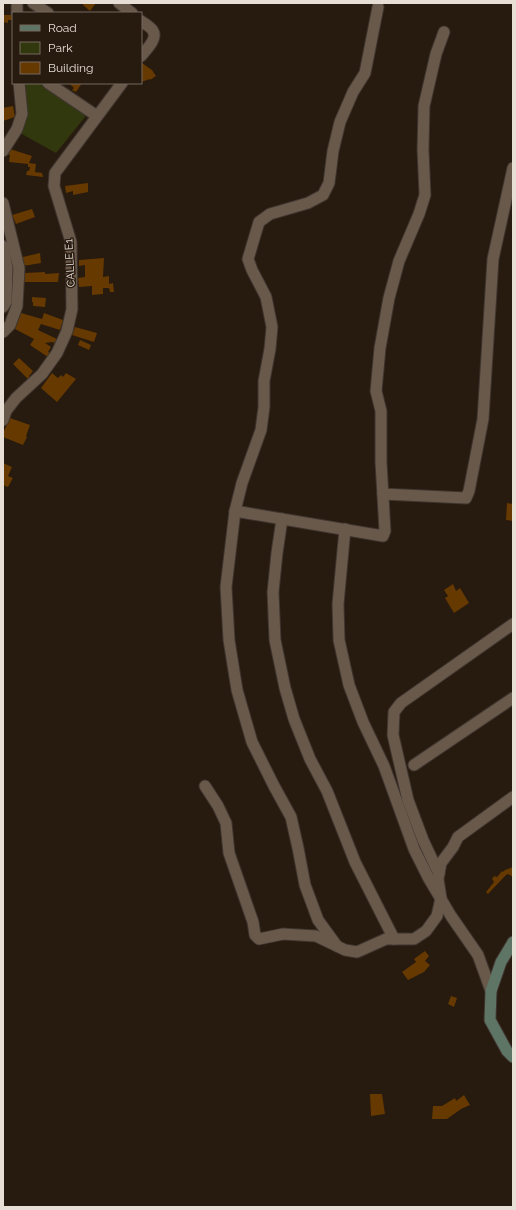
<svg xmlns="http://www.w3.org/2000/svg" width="516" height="1210" viewBox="0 0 516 1210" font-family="Raleway,sans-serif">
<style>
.green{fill:#32380e}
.building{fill:#663900}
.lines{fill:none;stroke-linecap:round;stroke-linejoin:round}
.minor-casing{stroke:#3f352f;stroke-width:13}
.secondary-casing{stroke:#3f352f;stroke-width:13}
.minor{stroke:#68594b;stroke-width:11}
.secondary{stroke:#5e7465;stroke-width:11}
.labels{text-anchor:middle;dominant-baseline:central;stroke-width:3;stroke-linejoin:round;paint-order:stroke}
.street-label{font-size:11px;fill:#e7ded6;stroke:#271a0e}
</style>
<rect width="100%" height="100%" fill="#271a0e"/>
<polygon class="green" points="21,83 44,83 84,112 85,117 56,153 20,133"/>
<g class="building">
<polygon points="84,3 96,3 90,11 83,5"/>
<polygon points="3,15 12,15 12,20 8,20 8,23 3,22"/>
<polygon points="142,63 152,70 156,76 150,80 150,79 141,82"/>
<polygon points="69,83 82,83 76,92 72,90 74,88"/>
<polygon points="13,106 15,117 3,121 3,108"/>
<polygon points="10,149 32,156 29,163 36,164 35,172 42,173 43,177 26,175 27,171 29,171 30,167 28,167 28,164 9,162 10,155 7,154"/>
<polygon points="88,183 88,192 73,195 73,191 66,193 65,186"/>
<polygon points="32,209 35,217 16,224 12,215"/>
<polygon points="40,253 41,263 23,266 23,257"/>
<polygon points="104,258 103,277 109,276 109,284 113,283 114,292 110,292 109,288 103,288 103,294 92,295 92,286 79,287 78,278 85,277 85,265 79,266 79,260"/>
<polygon points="45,272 45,274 59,273 58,282 24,282 24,273"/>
<polygon points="32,297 46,298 45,307 33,306 33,302 32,302"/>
<polygon points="21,313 42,319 44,313 63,320 60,330 41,324 38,330 57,339 55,343 52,342 45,343 51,347 48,352 50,353 48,357 30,345 34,339 15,329"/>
<polygon points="75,327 97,333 94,342 72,335"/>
<polygon points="80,340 91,345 89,350 78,345"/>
<polygon points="19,358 33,371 29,376 30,378 28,379 13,364"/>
<polygon points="52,373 58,378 61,375 63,377 66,373 76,379 57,402 41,388"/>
<polygon points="10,418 30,425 26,436 27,437 23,445 3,437 3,433"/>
<polygon points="3,463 12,467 8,476 13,478 8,487 3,485"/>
<polygon points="507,503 513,504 513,521 506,520"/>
<polygon points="453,584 456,591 460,588 469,603 454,613 445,598 448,596 444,590"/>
<polygon points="513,867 513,877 508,874 506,875 488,894 486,892 494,882 492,879 494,876 497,877 502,871 503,872 505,870"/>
<polygon points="425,951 429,956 425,961 430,965 424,972 408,980 402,972 416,962 414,959"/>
<polygon points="451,996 457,998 454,1007 448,1004"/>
<polygon points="370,1094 382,1094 385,1114 371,1116"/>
<polygon points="464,1095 470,1105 461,1109 447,1119 432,1119 433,1106 442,1106 455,1098 456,1101"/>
</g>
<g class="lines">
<defs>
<g id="minor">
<polyline points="33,3 48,13"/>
<polyline points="119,3 132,13"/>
<polyline points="17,13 17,3"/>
<path d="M141,21C145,24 151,27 153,31C158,39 145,51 141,56"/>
<polyline points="48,83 97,116"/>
<polyline points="3,151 17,129 22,114 19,83"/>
<polyline points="3,203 19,268 17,306 10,325 3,332"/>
<polyline points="3,246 7,268 6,302 3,307"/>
<polyline points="3,420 6,411 16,398 42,374 57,353 67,331 72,309 71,242 54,186 55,173 122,83"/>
<polyline points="383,494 466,498 469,491 483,419 493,259 513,168"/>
<polyline points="235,511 383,536 385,531 381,462 381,411 376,391 380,348 389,298 399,261 419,214 425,195 423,150 424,106 436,54 444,32"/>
<polyline points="282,519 277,553 273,592 275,640 285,688 294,719 310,759 327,791 355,862 394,939"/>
<polyline points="345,529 338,604 339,640 349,685 363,722 384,766 414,849 429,879 451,916 478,955 491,991"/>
<polyline points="414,765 513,698"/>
<polyline points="205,786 218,806 226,823 229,853 253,922 255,935 259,939 283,934 316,936 345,950 357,952 386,939 414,939 426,931 437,916 441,898 438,879 441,863 453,847 458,837 513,797"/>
<polyline points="439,874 423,840 408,800 393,735 394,712 401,703 513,624"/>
<polyline points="337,946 318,920 305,885 298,848 291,817 274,786 252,742 237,690 229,640 226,587 235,511 242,483 261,430 264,407 264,381 270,349 272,327 266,297 252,270 248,259 259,222 270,214 308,203 323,195 329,183 333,151 340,122 353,92 365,73 378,7"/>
</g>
<polyline id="secondary" points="513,942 501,962 491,991 490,1020 507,1051 513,1057"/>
</defs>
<use href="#minor" class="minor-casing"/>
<use href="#secondary" class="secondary-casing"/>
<use href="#minor" class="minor"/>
<use href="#secondary" class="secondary"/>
</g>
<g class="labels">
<g class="street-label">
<text transform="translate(70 263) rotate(-93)">CALLE E1</text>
</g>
</g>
<rect width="516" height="1210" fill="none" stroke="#e7ded6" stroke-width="8"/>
<rect x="12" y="12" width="130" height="72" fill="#271a0e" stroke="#74685e"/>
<rect x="20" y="25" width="20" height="6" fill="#5e7465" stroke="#74685e"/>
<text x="48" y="32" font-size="12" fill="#e7ded6">Road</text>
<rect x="20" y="42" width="20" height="12" fill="#32380e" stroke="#74685e"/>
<text x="48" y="52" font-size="12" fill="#e7ded6">Park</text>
<rect x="20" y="62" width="20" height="12" fill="#663900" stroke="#74685e"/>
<text x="48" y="72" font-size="12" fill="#e7ded6">Building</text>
</svg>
